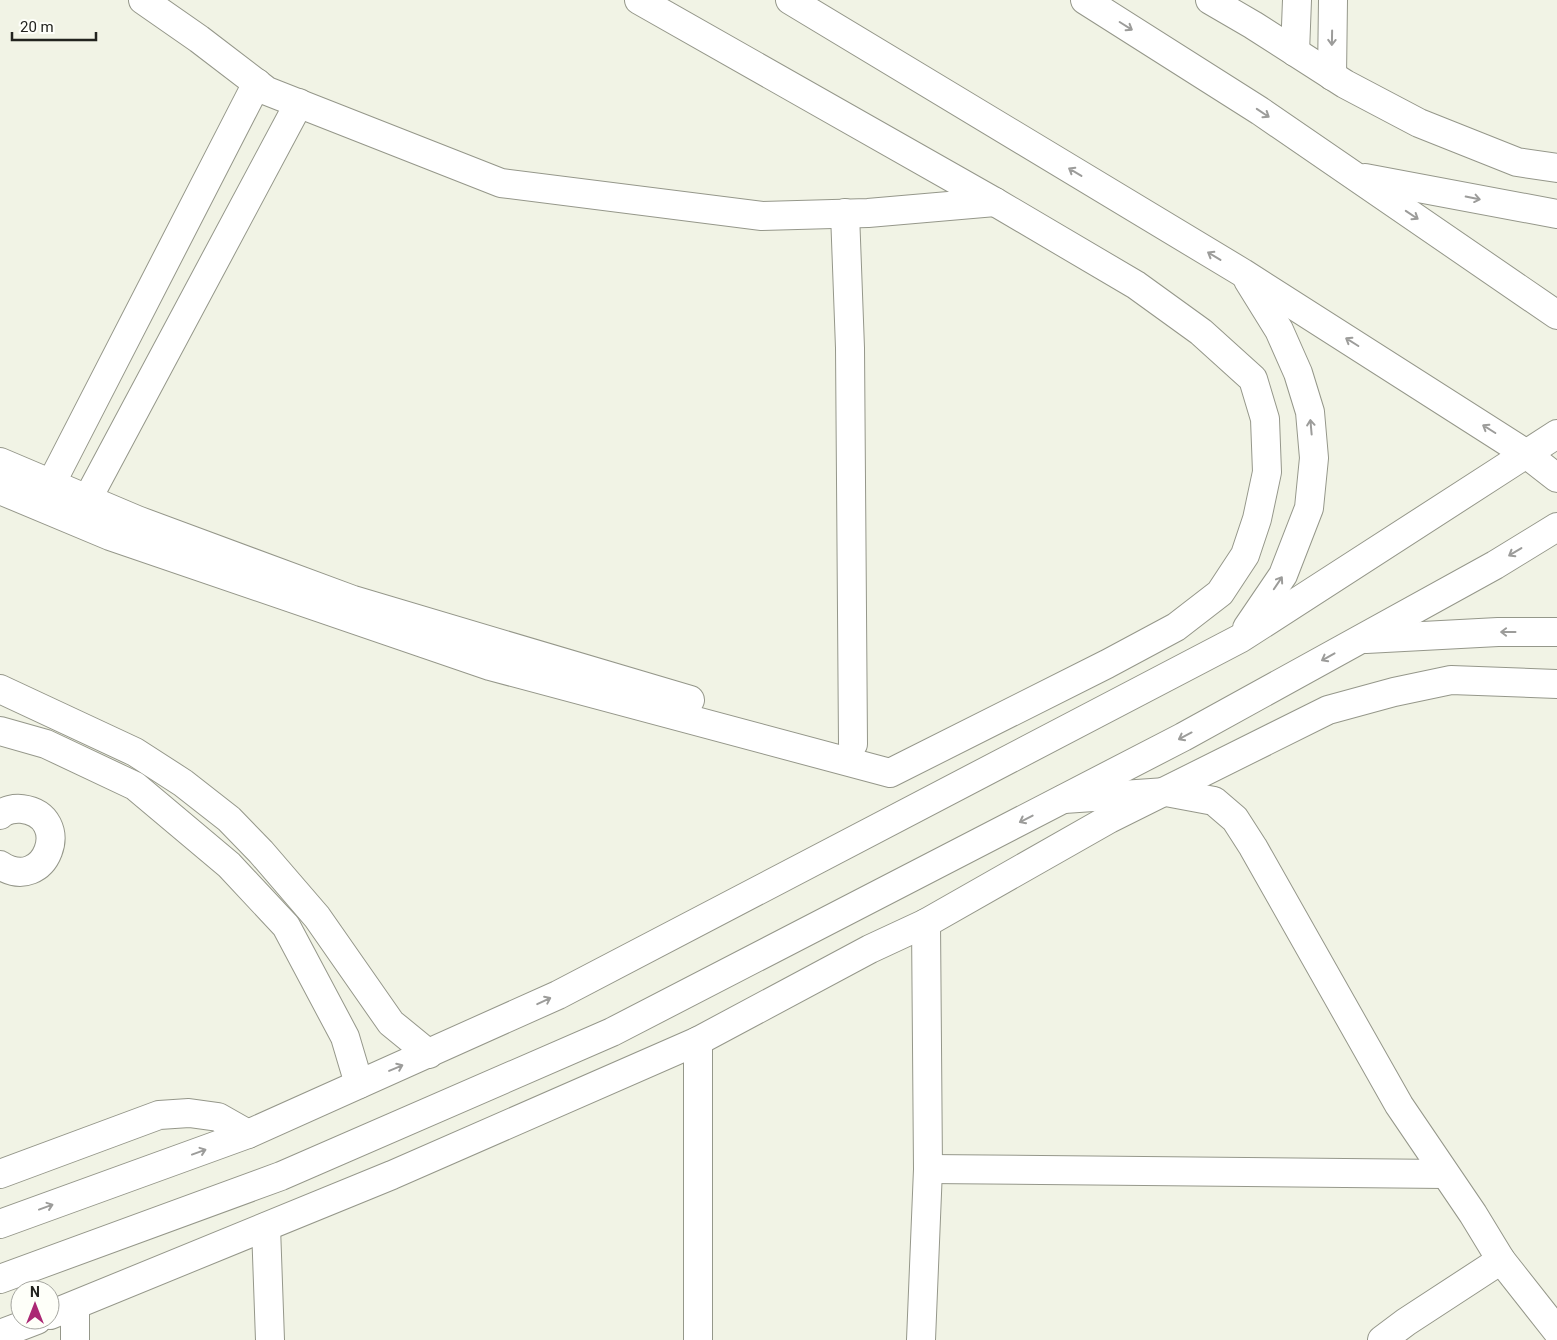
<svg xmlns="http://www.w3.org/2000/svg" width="1557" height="1340" viewBox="0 0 1557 1340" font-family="Roboto,sans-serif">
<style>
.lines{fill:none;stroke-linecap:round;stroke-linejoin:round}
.street-casing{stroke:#95978a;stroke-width:30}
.secondary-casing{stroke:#95978a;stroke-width:30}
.street{stroke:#fff;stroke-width:28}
.secondary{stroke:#fff;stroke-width:28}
.oneway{stroke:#9c9c9a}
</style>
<rect width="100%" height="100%" fill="#f1f3e5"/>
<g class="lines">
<defs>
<g id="street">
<polyline points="143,0 199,39 267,91 501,183 762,216 868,213 995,202"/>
<polyline points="1210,0 1253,25 1345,84 1419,123 1517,162 1557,168"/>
<polyline points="1295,52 1297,0"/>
<polyline points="1332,76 1333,0"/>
<polyline points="845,213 850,348 853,744"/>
<polyline points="0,462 137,520 353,600 690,700"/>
<polyline points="52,482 257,83"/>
<polyline points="0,490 110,536 490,666 890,773 1107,664 1176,627 1220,593 1245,555 1257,519 1267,472 1265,419 1253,379 1201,332 1136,285 995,202 639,0"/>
<polyline points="88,498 299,103"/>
<polyline points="0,689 135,752 183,783 229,819 261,852 317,917 391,1023 429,1054"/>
<polyline points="0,731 46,744 135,786 229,865 286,926 345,1037 359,1084"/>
<polyline points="1064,799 1166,792 1214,801 1235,819 1253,847 1399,1105 1473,1214 1501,1260 1557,1331"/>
<path d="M0,815C5,810 15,808 22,809C75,816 46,895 0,865"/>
<polyline points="928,1169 1445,1174"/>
<polyline points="0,1174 159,1115 189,1113 218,1117 248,1134"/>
<polyline points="266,1227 270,1340"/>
<polyline points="50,1315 392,1175 698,1041 870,949 926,923 1109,819 1328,710 1394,692 1451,680 1557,684"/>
<polyline points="0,1334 37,1320"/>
<polyline points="75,1340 75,1306"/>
<polyline points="698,1340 698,1041"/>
<polyline points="921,1340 928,1169 926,923"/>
<polyline points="1382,1340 1406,1322 1501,1260"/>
</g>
<g id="secondary">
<polyline points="790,0 1243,273 1525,453 1557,478"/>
<polyline points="1085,0 1260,111 1557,315"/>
<polyline points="1365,178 1557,214"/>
<polyline points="1247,628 1283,575 1309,508 1314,458 1310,412 1298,373 1279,330 1248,280"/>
<polyline points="1366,639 1498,632 1557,632"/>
<polyline points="0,1224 248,1134 558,995 1241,638 1557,434"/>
<polyline points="0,1279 281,1176 612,1032 1183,737 1495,565 1557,527"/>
</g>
</defs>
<use href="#street" class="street-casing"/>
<use href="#secondary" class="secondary-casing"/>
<use href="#street" class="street"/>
<use href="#secondary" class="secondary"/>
</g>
<defs><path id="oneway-shaft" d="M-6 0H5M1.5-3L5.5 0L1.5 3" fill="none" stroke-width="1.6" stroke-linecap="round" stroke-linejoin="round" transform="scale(1.25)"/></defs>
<g class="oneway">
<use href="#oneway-shaft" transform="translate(1126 26) rotate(32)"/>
<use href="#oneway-shaft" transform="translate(1332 38) rotate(91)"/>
<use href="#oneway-shaft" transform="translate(1263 113) rotate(34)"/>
<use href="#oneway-shaft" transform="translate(1075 172) rotate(-149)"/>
<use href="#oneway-shaft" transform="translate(1473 198) rotate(11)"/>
<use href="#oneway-shaft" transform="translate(1412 215) rotate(34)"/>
<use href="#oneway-shaft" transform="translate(1214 256) rotate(-149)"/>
<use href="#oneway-shaft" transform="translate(1352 342) rotate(-148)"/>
<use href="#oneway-shaft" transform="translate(1311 427) rotate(-95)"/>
<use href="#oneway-shaft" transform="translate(1489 429) rotate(-148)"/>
<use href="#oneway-shaft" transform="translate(1515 552) rotate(149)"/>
<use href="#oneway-shaft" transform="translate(1278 583) rotate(-56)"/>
<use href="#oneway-shaft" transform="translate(1508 632) rotate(180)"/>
<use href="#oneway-shaft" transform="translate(1328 657) rotate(151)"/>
<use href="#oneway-shaft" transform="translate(1185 736) rotate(152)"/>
<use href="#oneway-shaft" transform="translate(1026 819) rotate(153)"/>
<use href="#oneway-shaft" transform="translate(544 1001) rotate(-25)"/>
<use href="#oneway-shaft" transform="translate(396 1068) rotate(-23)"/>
<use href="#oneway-shaft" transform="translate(199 1152) rotate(-20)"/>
<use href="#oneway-shaft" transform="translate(46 1207) rotate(-20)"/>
</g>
<g transform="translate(35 1305)"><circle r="24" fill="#fefff9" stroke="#a6a7a1"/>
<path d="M0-4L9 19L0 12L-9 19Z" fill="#ab2874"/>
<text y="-8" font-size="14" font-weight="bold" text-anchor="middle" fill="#22231e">N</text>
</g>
<path d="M12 32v8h84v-8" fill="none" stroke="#22231e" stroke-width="2.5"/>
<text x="20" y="32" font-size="15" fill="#22231e" stroke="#fefff9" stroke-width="4" paint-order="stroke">20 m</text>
</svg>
